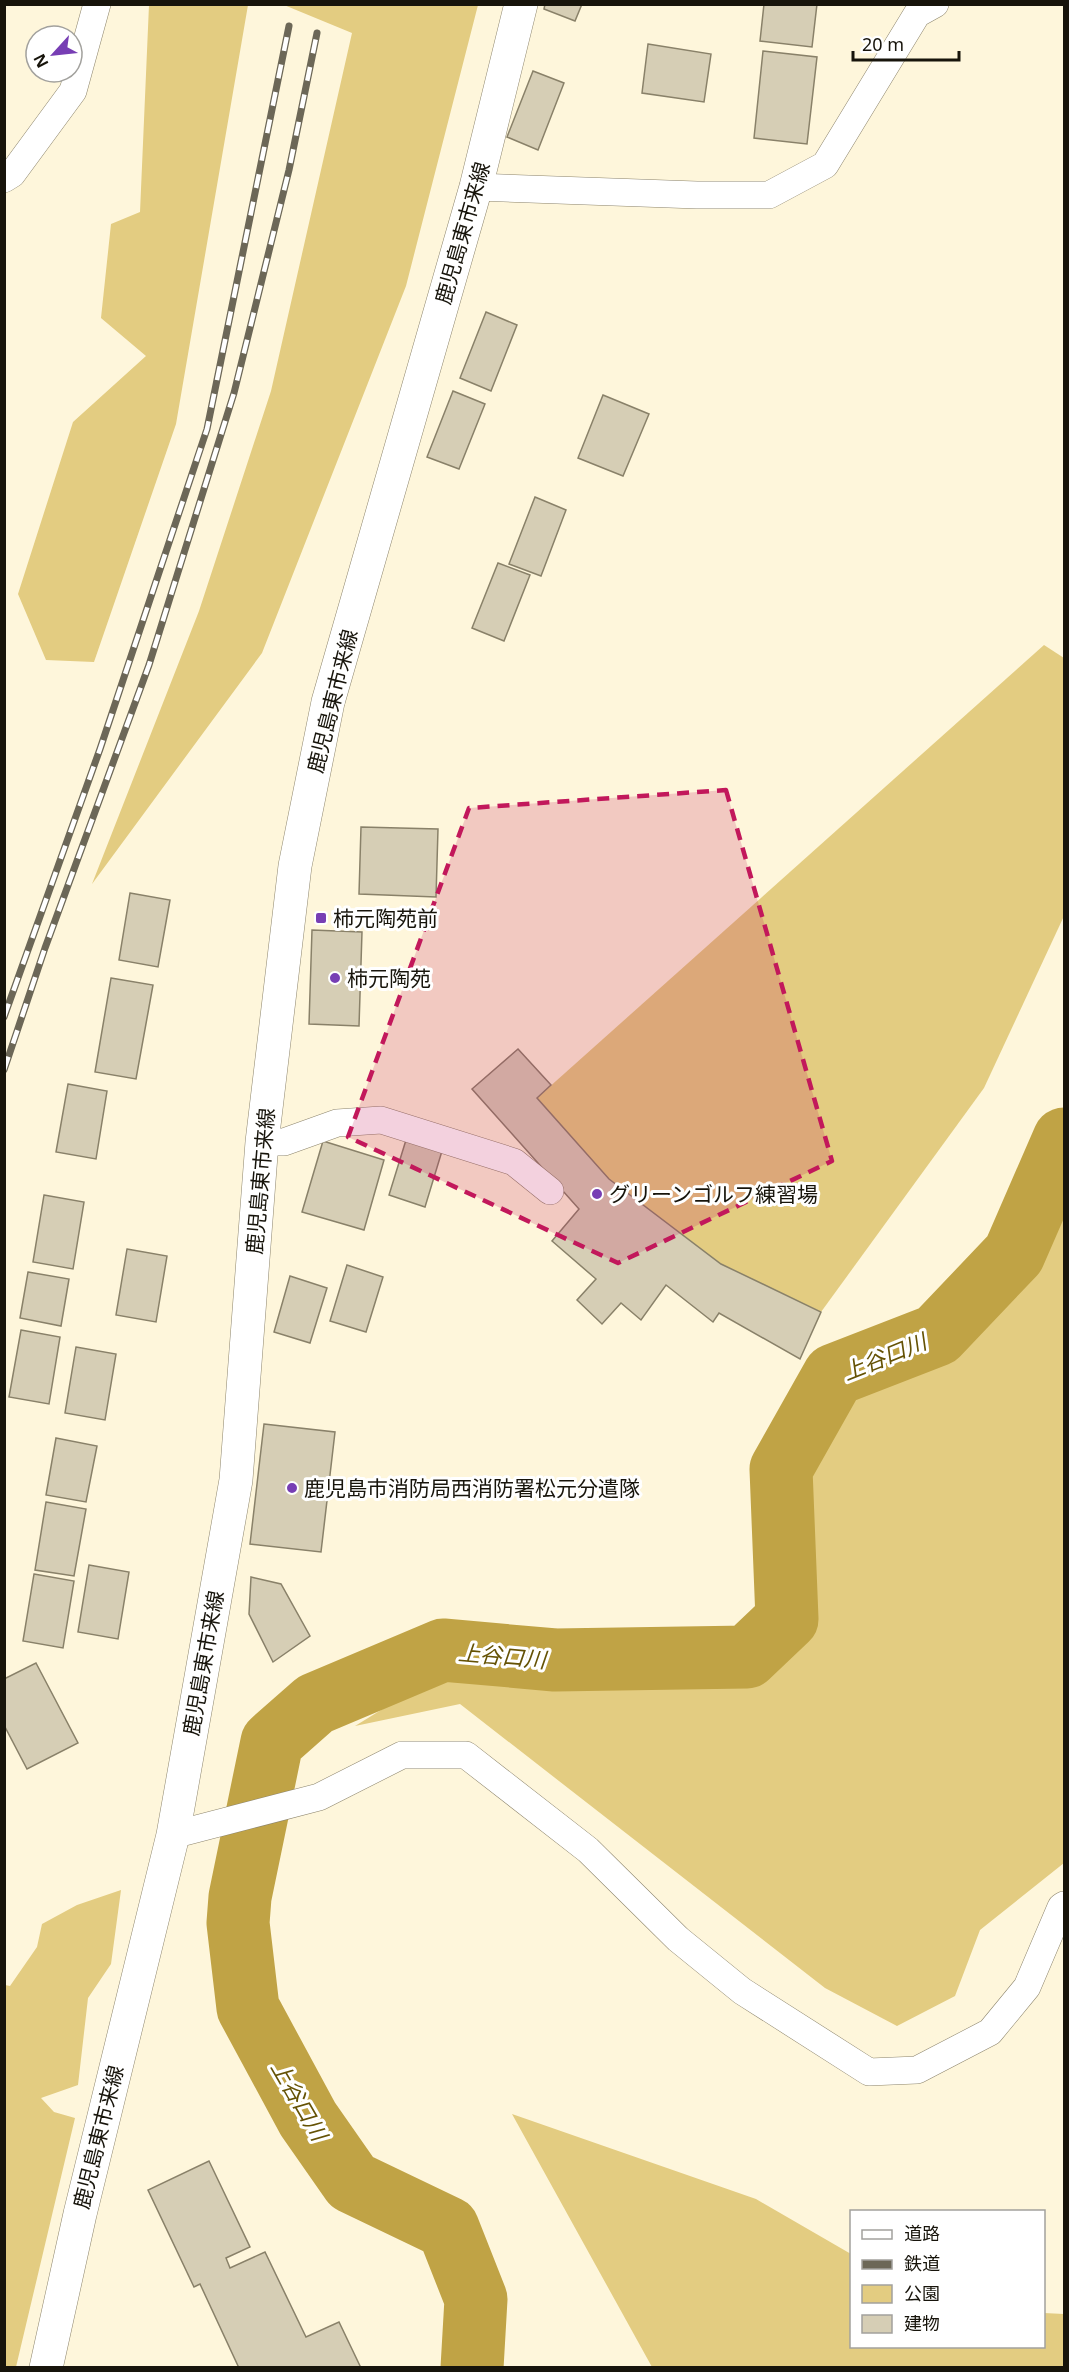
<svg xmlns="http://www.w3.org/2000/svg" width="1069" height="2372" viewBox="0 0 1069 2372" font-family="'Noto Sans','Noto Sans JP',sans-serif">
<style>
.green{fill:#e3cc81}
.lines{fill:none;stroke-linecap:round;stroke-linejoin:round}
.river{stroke:#c0a345;stroke-width:63}
.building{fill:#d6ceb5;stroke:#898169;stroke-width:1.5}
.minor-casing{stroke:#8d856d;stroke-width:28}
.primary-casing{stroke:#8d856d;stroke-width:34}
.minor{stroke:#fff;stroke-width:27}
.primary{stroke:#fff;stroke-width:33}
.rail-casing{stroke:#6c6757;stroke-width:7}
.rail{stroke:#fff;stroke-width:4.5;stroke-dasharray:14;stroke-linecap:butt}
.marked{fill:#c2185b;fill-opacity:0.2;stroke:#c2185b;stroke-width:4.5;stroke-dasharray:12 8;stroke-linejoin:round}
.poi-dot{fill:#773eb4;stroke:#fff;stroke-width:2}
.labels{text-anchor:middle;dominant-baseline:central;stroke-width:6;stroke-linejoin:round;paint-order:stroke}
.street-label{font-size:21px;fill:#17140b;stroke:#fff}
.poi-label{font-size:21px;fill:#17140b;stroke:#fff;text-anchor:start}
.water-label{font-size:22px;font-style:italic;fill:#655205;stroke:#fff}
</style>
<rect width="100%" height="100%" fill="#fef6db"/>
<g class="green">
<polygon points="149,5 248,5 176,424 94,662 46,660 18,594 73,422 146,356 101,318 111,224 140,212"/>
<polygon points="284,5 478,5 406,286 262,653 92,884 199,611 271,391 352,33"/>
<polygon points="1044,645 1064,658 1064,916 984,1088 821,1312 721,1264 609,1179 537,1098"/>
<polygon points="1064,1200 1064,1863 980,1930 955,1996 897,2026 825,1988 460,1704 355,1726 443,1672 758,1679 803,1632 797,1477 842,1400 950,1350 1038,1263"/>
<polygon points="121,1890 111,1964 88,1998 78,2085 41,2098 54,2112 75,2118 16,2367 5,2367 5,1985 10,1986 37,1947 42,1924 77,1905"/>
<polygon points="512,2114 756,2199 851,2254 852,2346 1044,2346 1044,2313 1064,2314 1064,2367 652,2367"/>
</g>
<g class="lines">
<polyline class="river" points="472,2368 476,2299 448,2228 352,2182 308,2119 248,2008 238,1923 240,1897 272,1742 315,1704 443,1650 555,1660 747,1657 787,1619 781,1469 834,1375 937,1335 1014,1254 1064,1139"/>
</g>
<g class="building">
<polygon points="545,4 582,4 575,21 544,9"/>
<polygon points="764,4 817,4 812,47 760,41"/>
<polygon points="648,44 711,54 704,102 642,93"/>
<polygon points="763,51 817,57 807,144 754,138"/>
<polygon points="533,71 564,83 538,150 507,137"/>
<polygon points="486,312 517,325 491,391 460,378"/>
<polygon points="453,391 485,404 459,469 427,457"/>
<polygon points="603,395 649,414 623,476 578,458"/>
<polygon points="535,497 566,510 541,576 509,564"/>
<polygon points="498,563 530,575 504,641 472,628"/>
<polygon points="361,827 438,829 436,897 359,894"/>
<polygon points="130,893 170,900 158,967 119,960"/>
<polygon points="312,930 362,932 359,1026 309,1024"/>
<polygon points="111,978 153,985 136,1079 95,1072"/>
<polygon points="518,1049 551,1085 537,1098 609,1179 721,1264 821,1312 800,1359 719,1313 713,1322 666,1285 641,1320 621,1303 602,1324 577,1300 596,1279 552,1241 579,1209 472,1089"/>
<polygon points="68,1084 107,1091 96,1159 56,1152"/>
<polygon points="406,1140 442,1151 425,1207 389,1195"/>
<polygon points="323,1141 384,1160 364,1230 302,1212"/>
<polygon points="44,1195 84,1202 73,1269 33,1262"/>
<polygon points="127,1249 167,1256 156,1322 116,1315"/>
<polygon points="347,1265 383,1277 366,1332 330,1321"/>
<polygon points="28,1272 69,1279 61,1326 20,1318"/>
<polygon points="290,1276 327,1288 310,1343 274,1332"/>
<polygon points="21,1330 60,1337 49,1404 9,1397"/>
<polygon points="76,1347 116,1354 105,1420 65,1413"/>
<polygon points="264,1424 335,1432 321,1552 250,1544"/>
<polygon points="56,1438 97,1446 86,1502 46,1495"/>
<polygon points="46,1502 86,1509 74,1576 35,1570"/>
<polygon points="89,1565 129,1572 118,1639 78,1632"/>
<polygon points="34,1574 74,1581 63,1648 23,1641"/>
<polygon points="251,1577 281,1584 310,1636 273,1662 249,1614"/>
<polygon points="36,1663 78,1743 27,1769 4,1725 4,1679"/>
<polygon points="209,2161 250,2247 226,2258 230,2268 265,2252 306,2337 339,2322 361,2368 239,2368 200,2284 194,2287 148,2190"/>
</g>
<g class="lines">
<defs>
<g id="minor">
<polyline points="4,179 12,174 73,91 97,4"/>
<polyline points="476,187 697,195 769,195 825,165 917,14 935,4"/>
<polyline points="262,1142 284,1142 337,1123 381,1120 514,1162 550,1191"/>
<polyline points="173,1835 319,1797 402,1755 466,1755 588,1850 678,1939 742,1991 869,2072 917,2070 990,2032 1027,1987 1061,1907 1064,1905"/>
</g>
<polyline id="primary" points="46,2368 80,2214 173,1835 236,1480 262,1142 295,866 328,702 476,187 521,4"/>
</defs>
<use href="#minor" class="minor-casing"/>
<use href="#primary" class="primary-casing"/>
<use href="#minor" class="minor"/>
<use href="#primary" class="primary"/>
<defs>
<g id="rail">
<polyline points="4,1017 100,749 207,429 289,26"/>
<polyline points="4,1070 45,948 149,665 234,393 289,170 317,33"/>
</g>
</defs>
<use href="#rail" class="rail-casing"/>
<use href="#rail" class="rail"/>
</g>
<path class="marked" d="M726,790L832,1161L618,1263L348,1137L469,808Z"/>
<g class="poi-dot">
<rect x="315" y="912" width="12" height="12" rx="3"/>
<circle cx="335" cy="978" r="6"/>
<circle cx="597" cy="1194" r="6"/>
<circle cx="292" cy="1488" r="6"/>
</g>
<g class="labels">
<g class="street-label">
<text transform="translate(462 233) rotate(-74)">鹿児島東市来線</text>
<text transform="translate(332 701) rotate(-76)">鹿児島東市来線</text>
<text transform="translate(260 1181) rotate(-85)">鹿児島東市来線</text>
<text transform="translate(203 1663) rotate(-80)">鹿児島東市来線</text>
<text transform="translate(98 2137) rotate(-76)">鹿児島東市来線</text>
</g>
<g class="poi-label">
<text x="333" y="918">柿元陶苑前</text>
<text x="347" y="978">柿元陶苑</text>
<text x="609" y="1194">グリーンゴルフ練習場</text>
<text x="304" y="1488">鹿児島市消防局西消防署松元分遣隊</text>
</g>
<g class="water-label">
<text transform="translate(884 1356) rotate(-22)">上谷口川</text>
<text transform="translate(502 1655) rotate(5)">上谷口川</text>
<text transform="translate(300 2100) rotate(60)">上谷口川</text>
</g>
</g>
<rect width="1069" height="2372" fill="none" stroke="#17140b" stroke-width="12"/>
<rect x="850" y="2210" width="195" height="138" fill="#ffffff" stroke="#a2a19d" stroke-width="1.5"/>
<rect x="862" y="2230" width="30" height="9" fill="#ffffff" stroke="#a2a19d" stroke-width="1.5"/>
<text x="904" y="2240" font-size="18" fill="#17140b">道路</text>
<rect x="862" y="2260" width="30" height="9" fill="#6c6757" stroke="#a2a19d" stroke-width="1.5"/>
<text x="904" y="2270" font-size="18" fill="#17140b">鉄道</text>
<rect x="862" y="2285" width="30" height="18" fill="#e3cc81" stroke="#a2a19d" stroke-width="1.5"/>
<text x="904" y="2300" font-size="18" fill="#17140b">公園</text>
<rect x="862" y="2315" width="30" height="18" fill="#d6ceb5" stroke="#a2a19d" stroke-width="1.5"/>
<text x="904" y="2330" font-size="18" fill="#17140b">建物</text>
<g transform="translate(54 54) rotate(243)"><circle r="28" fill="#ffffff" stroke="#a2a19d" stroke-width="1.5"/>
<path d="M0-4.5L10 22L0 15L-10 22Z" fill="#773eb4"/>
<text y="-9" font-size="16" font-weight="bold" text-anchor="middle" fill="#17140b">N</text>
</g>
<path d="M853 51v9h106v-9" fill="none" stroke="#17140b" stroke-width="3"/>
<text x="862" y="51" font-size="18" fill="#17140b" stroke="#ffffff" stroke-width="4.5" paint-order="stroke">20 m</text>
</svg>
